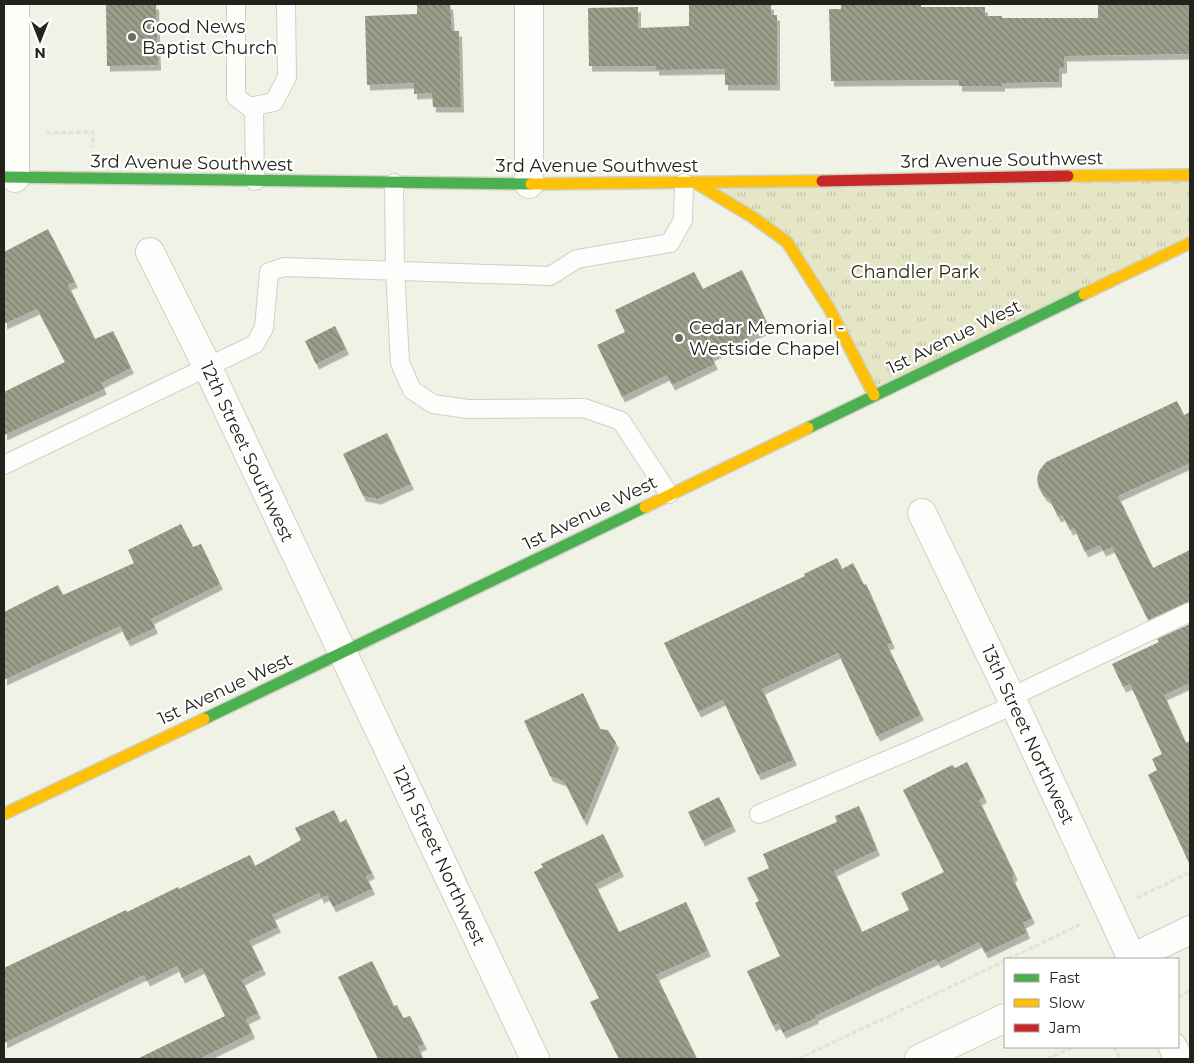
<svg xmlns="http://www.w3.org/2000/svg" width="1194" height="1063" viewBox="0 0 1194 1063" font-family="Montserrat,sans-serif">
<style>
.park{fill:url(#park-tufts)}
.building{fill:url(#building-back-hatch);filter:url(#shadow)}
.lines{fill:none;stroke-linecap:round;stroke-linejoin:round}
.lane-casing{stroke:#cfd0c6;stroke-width:20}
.street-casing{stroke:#cfd0c6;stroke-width:30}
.fast-casing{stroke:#cfd0c6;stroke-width:14}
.slow-casing{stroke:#cfd0c6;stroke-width:14}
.jam-casing{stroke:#cfd0c6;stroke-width:14}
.path{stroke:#e1e1dd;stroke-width:3;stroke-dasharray:5 2.5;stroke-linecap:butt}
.lane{stroke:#fdfdfb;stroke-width:18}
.street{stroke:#fdfdfb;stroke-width:28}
.fast{stroke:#4caf50;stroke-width:11}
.slow{stroke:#ffc107;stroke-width:11}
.jam{stroke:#c62828;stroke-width:11}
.poi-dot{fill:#6b6b62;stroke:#fff;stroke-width:2}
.labels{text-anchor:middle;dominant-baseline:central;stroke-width:4.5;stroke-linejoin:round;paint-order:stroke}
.poi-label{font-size:18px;fill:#23231b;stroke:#fff;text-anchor:start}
.street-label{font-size:18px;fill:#23231b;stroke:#fff}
.park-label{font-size:18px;fill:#2b2c0c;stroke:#fff}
</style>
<defs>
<pattern id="park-tufts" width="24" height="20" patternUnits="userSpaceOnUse" patternTransform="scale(1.25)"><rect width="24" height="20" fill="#e4e6c5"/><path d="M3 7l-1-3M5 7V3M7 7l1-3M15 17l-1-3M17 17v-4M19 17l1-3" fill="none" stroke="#c3c5a9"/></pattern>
<pattern id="building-back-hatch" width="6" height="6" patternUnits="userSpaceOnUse" patternTransform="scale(1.25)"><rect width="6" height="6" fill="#9c9d8a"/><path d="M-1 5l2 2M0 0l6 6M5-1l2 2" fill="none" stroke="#7f8070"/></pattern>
<filter id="shadow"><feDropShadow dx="3" dy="5.5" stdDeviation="0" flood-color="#0004"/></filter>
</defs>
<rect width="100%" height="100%" fill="#f1f2e6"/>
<polygon class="park" points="1190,175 1190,243 874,395 787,242 696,183"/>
<g class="building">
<polygon points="106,4 156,4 158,65 107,66"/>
<polygon points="417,4 450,4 452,31 459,31 461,107 433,107 432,93 414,94 414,83 367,85 365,16 417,14"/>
<polygon points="689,4 771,4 771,15 777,15 777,85 725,85 725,69 656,70 656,66 589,66 588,8 638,7 638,28 689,26"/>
<polygon points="841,4 921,4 921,7 985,7 985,16 1002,16 1002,18 1098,18 1098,4 1190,4 1190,54 1064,56 1064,68 1059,68 1059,82 1002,83 1002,86 959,86 959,80 831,81 829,9 841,9"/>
<polygon points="48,229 75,282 68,285 95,339 113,331 131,368 101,383 104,389 4,435 4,392 65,362 37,309 4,324 4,252"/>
<polygon points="742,270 769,327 711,356 715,364 672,385 667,375 622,397 597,345 625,332 615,310 694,272 703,289"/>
<polygon points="335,326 346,349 316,364 305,341"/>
<polygon points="1177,401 1184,415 1190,412 1190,463 1118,496 1153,568 1190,550 1190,601 1148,620 1112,547 1103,551 1100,545 1085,552 1074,528 1070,530 1062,515 1058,517 1050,500 1043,495 1039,488 1037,479 1039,471 1046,462"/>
<polygon points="387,433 411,484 378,499 363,496 343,454"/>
<polygon points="181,524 193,547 201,544 220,584 151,619 155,628 127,641 120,626 4,680 4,612 58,585 63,595 134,563 128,550"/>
<polygon points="837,558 842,569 853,563 864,585 866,584 892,643 887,645 921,715 877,736 838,653 762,689 794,760 758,775 723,700 698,712 664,643 805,576 804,574"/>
<polygon points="1190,624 1190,683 1164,695 1186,743 1190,741 1190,865 1148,775 1157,770 1152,759 1162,754 1130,684 1123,687 1112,664 1159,642 1157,639"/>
<polygon points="583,693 600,729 608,730 616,743 584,821 564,781 550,776 524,721"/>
<polygon points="967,762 984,797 979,800 1015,875 1012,877 1032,918 1023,923 1027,933 985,953 979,942 938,963 936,959 815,1016 816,1018 783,1033 778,1023 773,1026 747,971 780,956 755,903 759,901 747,878 769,868 763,854 837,822 835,816 859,806 877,850 834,871 862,932 909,910 901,893 944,872 903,790 952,765 955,768"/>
<polygon points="719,797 733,826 702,841 688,812"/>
<polygon points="334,810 340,823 346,819 372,873 366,876 372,889 333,907 327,895 321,898 319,893 272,915 278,927 249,941 263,969 242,980 258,1013 246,1019 252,1033 199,1059 137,1059 225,1016 202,968 182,978 177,966 147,981 144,975 4,1043 4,968 126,910 127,912 178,887 179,889 250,855 255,866 301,840 295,828"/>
<polygon points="603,834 621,871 595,884 619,932 686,902 708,951 656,975 697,1059 619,1059 590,1002 599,998 534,872 543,867 541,864"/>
<polygon points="372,961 394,1006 397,1005 403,1018 410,1016 424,1044 418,1047 423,1059 378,1059 338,977"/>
</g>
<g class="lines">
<defs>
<g id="lane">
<polyline points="236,4 236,97 249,107 274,102 287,77 286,4"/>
<polyline points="254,106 255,181"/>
<polyline points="394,183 395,270 400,363 412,390 433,404 468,409 584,408 621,421 669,494"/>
<polyline points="4,465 255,344 264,328 269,272 284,267 550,276 577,259 670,243 683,220 684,183"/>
<polyline points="1011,697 1190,612"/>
<polyline points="759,814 909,751 1014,705"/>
</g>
<g id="street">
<polyline points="529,4 529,184"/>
<polyline points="15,178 15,4"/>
<polyline points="150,252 208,368 535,1059"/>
<polyline points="922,513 1011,697 1132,959"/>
<polyline points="1130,959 1190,930"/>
<polyline points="1173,1047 1179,1059"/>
<polyline points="919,1059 1005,1018"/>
</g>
<g id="fast">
<polyline points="4,177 531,184"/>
<polyline points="808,428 1084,294"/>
<polyline points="204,719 645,507"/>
</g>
<g id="slow">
<polyline points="1068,176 1190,175"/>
<polyline points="696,183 754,218 787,242 829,308 874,395"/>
<polyline points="531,184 822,181"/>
<polyline points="1084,294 1190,243"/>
<polyline points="645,507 808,428"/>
<polyline points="4,814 204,719"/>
</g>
<polyline id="jam" points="822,181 1068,176"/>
</defs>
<use href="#lane" class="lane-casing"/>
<use href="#street" class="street-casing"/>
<use href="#fast" class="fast-casing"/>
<use href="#slow" class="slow-casing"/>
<use href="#jam" class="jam-casing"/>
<g class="path">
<polyline points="46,133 93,132 93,147"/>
<polyline points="1137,898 1190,872"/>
<polyline points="1008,959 1083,923"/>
<polyline points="1178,997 1190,991"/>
<polyline points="1114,1047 1120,1059"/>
<polyline points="798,1059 1005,961"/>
<polyline points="1047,1059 1073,1047"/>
</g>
<use href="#lane" class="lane"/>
<use href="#street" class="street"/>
<use href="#fast" class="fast"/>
<use href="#slow" class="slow"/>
<use href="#jam" class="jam"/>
</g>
<g class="poi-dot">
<circle cx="132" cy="37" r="5"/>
<circle cx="679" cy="338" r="5"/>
</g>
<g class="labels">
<g class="poi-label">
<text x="142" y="27">Good News<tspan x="142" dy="21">Baptist Church</tspan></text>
<text x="689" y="328">Cedar Memorial -<tspan x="689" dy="21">Westside Chapel</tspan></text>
</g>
<g class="street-label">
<text transform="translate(1002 160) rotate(-1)">3rd Avenue Southwest</text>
<text transform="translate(192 163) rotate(1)">3rd Avenue Southwest</text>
<text x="597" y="166">3rd Avenue Southwest</text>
<text transform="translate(954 337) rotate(-26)">1st Avenue West</text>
<text transform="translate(247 452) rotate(65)">12th Street Southwest</text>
<text transform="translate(590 513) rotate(-26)">1st Avenue West</text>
<text transform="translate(225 689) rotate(-25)">1st Avenue West</text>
<text transform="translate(1028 735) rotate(65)">13th Street Northwest</text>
<text transform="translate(439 856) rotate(65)">12th Street Northwest</text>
</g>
<g class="park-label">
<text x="915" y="272">Chandler Park</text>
</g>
</g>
<rect width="1194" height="1063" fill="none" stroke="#23231b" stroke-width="10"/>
<rect x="1004" y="958" width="175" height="90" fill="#ffffff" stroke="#a7a7a4"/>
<rect x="1014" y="974" width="25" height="8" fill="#4caf50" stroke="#a7a7a4"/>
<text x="1049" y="983" font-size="15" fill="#23231b">Fast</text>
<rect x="1014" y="999" width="25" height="8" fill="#ffc107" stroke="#a7a7a4"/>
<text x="1049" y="1008" font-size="15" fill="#23231b">Slow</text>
<rect x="1014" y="1024" width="25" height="8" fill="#c62828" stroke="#a7a7a4"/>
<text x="1049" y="1033" font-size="15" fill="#23231b">Jam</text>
<g transform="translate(40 40) rotate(180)" stroke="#ffffff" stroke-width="4" paint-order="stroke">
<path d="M0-4L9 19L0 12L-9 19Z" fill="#23231b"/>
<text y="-8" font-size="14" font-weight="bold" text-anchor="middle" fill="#23231b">N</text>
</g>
</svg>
